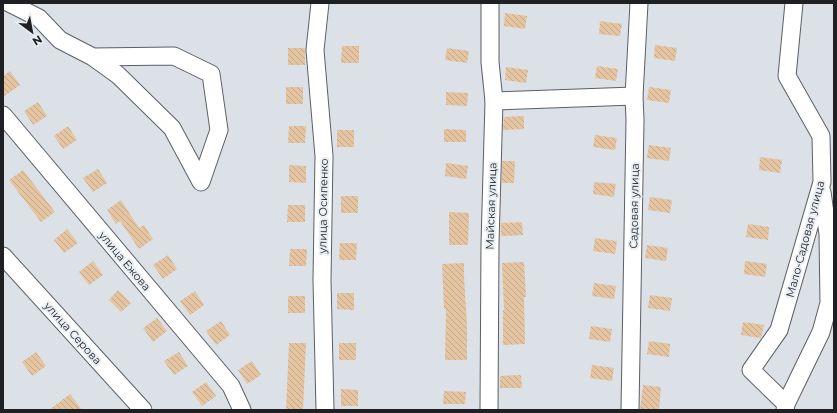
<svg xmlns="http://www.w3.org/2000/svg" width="837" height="413" viewBox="0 0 837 413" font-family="Montserrat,sans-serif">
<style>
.building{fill:url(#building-back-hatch)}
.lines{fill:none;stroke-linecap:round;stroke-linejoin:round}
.minor-casing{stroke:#5b5f65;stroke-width:19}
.minor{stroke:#fff;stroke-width:17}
.labels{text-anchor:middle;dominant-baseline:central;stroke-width:4;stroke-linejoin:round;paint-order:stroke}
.street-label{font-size:11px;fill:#1e2023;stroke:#e9eef5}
</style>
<defs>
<pattern id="building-back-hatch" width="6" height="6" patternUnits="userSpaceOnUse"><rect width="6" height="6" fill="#e4c4a1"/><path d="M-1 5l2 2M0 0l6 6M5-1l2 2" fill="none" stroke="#c3a88a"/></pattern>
</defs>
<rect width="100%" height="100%" fill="#dce1e8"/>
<g class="building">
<polygon points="505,13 527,16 525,29 504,26"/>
<polygon points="600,21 622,24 620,36 599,34"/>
<polygon points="655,45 677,48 675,61 654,58"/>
<polygon points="342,46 359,46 359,63 341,63"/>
<rect x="288" y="48" width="17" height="17"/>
<polygon points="447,48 469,51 467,63 445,60"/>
<polygon points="597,66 618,69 616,81 595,78"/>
<polygon points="506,67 528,70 526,83 505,80"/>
<polygon points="10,71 20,85 3,97 3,76"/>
<rect x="286" y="87" width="17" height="17"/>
<polygon points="649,87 671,90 669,103 647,100"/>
<polygon points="446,92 468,93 467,106 446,105"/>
<polygon points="38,102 47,116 33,125 24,111"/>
<polygon points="524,116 524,129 503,130 504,117"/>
<polygon points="68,126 77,140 63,149 54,136"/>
<polygon points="289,126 306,126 305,143 288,143"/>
<polygon points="444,129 466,130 466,142 444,142"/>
<rect x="337" y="130" width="17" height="17"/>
<polygon points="595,135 617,138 615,150 593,147"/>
<polygon points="649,145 671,148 669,161 647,158"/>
<polygon points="760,157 782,160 780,173 759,170"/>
<polygon points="502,161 515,161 514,183 502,183"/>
<polygon points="446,163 468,166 466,179 445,176"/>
<polygon points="289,165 306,166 306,183 289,182"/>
<polygon points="98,169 107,183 93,192 83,178"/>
<polygon points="23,170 55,212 41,222 9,180"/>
<polygon points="594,182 616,184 614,197 593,194"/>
<rect x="341" y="196" width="17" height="17"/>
<polygon points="650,197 672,200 670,213 648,210"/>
<polygon points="121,200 139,228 144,225 153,239 139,249 120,221 116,224 107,210"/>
<polygon points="288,205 305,205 305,222 287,222"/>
<polygon points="449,212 469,213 468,245 449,245"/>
<polygon points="522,222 523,235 501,236 501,223"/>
<polygon points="748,224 769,227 768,240 746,237"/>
<polygon points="67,229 78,243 64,253 54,240"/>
<polygon points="595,238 617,241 615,254 593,251"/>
<polygon points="340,243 357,243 356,260 339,260"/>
<polygon points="647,245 668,248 666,261 645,258"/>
<polygon points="290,249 307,249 306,266 289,266"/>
<polygon points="168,255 177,269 163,279 153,265"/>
<polygon points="93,261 103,275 89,285 79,272"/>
<polygon points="745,261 767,264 765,277 744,274"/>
<polygon points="524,262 526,297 524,297 525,344 503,345 503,310 504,310 502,263"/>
<polygon points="464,263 464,276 467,325 467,360 445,360 446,308 444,309 442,264"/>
<polygon points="594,283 616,286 614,299 592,296"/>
<polygon points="118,290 131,303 121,312 109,300"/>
<polygon points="195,291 204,305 190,315 180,301"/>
<polygon points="337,293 354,293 354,310 337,309"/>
<polygon points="650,295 672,298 670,311 648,308"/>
<rect x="288" y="296" width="17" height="17"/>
<polygon points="157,318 167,331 153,342 143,328"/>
<polygon points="221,321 230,335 216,345 206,331"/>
<polygon points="743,322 764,325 761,338 741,335"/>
<polygon points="591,326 612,329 610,342 589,339"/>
<polygon points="649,341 670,344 669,357 647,354"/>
<polygon points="289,343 306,343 303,410 286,410"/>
<rect x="339" y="343" width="17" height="17"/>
<polygon points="36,352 46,366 32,376 22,362"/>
<polygon points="179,352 188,366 174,375 164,361"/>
<polygon points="252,361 261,375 247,384 238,370"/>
<polygon points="592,365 614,368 612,381 590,378"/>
<polygon points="521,375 522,388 500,388 500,376"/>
<polygon points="206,382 216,396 202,406 192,392"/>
<polygon points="643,385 661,387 659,410 640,410"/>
<polygon points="341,389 358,390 358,406 341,406"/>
<polygon points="444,391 466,392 465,404 443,404"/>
<polygon points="70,394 82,410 49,410"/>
</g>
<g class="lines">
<defs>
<g id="minor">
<polyline points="9,3 39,18 60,40 93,57 118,75 172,128 201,182 219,130 211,74 174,56 93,57"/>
<polyline points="320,3 315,50 324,156 322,280 325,410"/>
<polyline points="494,101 634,96"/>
<polyline points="3,115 231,386 242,410"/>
<polyline points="3,256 143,410"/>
<polyline points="786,404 821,332 829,303 828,234 822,192"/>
<polyline points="489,410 490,244 494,101 490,62 490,3"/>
<polyline points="630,410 635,120 634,96 639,3"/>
<polyline points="785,410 786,404 751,370 779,330 822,182 821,136 787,76 794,3"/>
</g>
</defs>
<use href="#minor" class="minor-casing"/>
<use href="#minor" class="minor"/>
</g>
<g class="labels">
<g class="street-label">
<text transform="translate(323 206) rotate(-89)">улица Осипенко</text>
<text transform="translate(491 206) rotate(-88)">Майская улица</text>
<text transform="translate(634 206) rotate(-89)">Садовая улица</text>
<text transform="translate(805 239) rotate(-75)">Мало-Садовая улица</text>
<text transform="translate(125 261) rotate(50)">улица Ежова</text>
<text transform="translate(73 333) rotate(48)">улица Серова</text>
</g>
</g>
<rect width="837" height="413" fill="none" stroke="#1e2023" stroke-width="8"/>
<g transform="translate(32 32) rotate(148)" stroke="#e9eef5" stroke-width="3" paint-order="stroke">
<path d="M0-3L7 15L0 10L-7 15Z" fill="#1e2023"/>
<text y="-6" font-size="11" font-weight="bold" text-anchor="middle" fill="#1e2023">N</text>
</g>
</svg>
